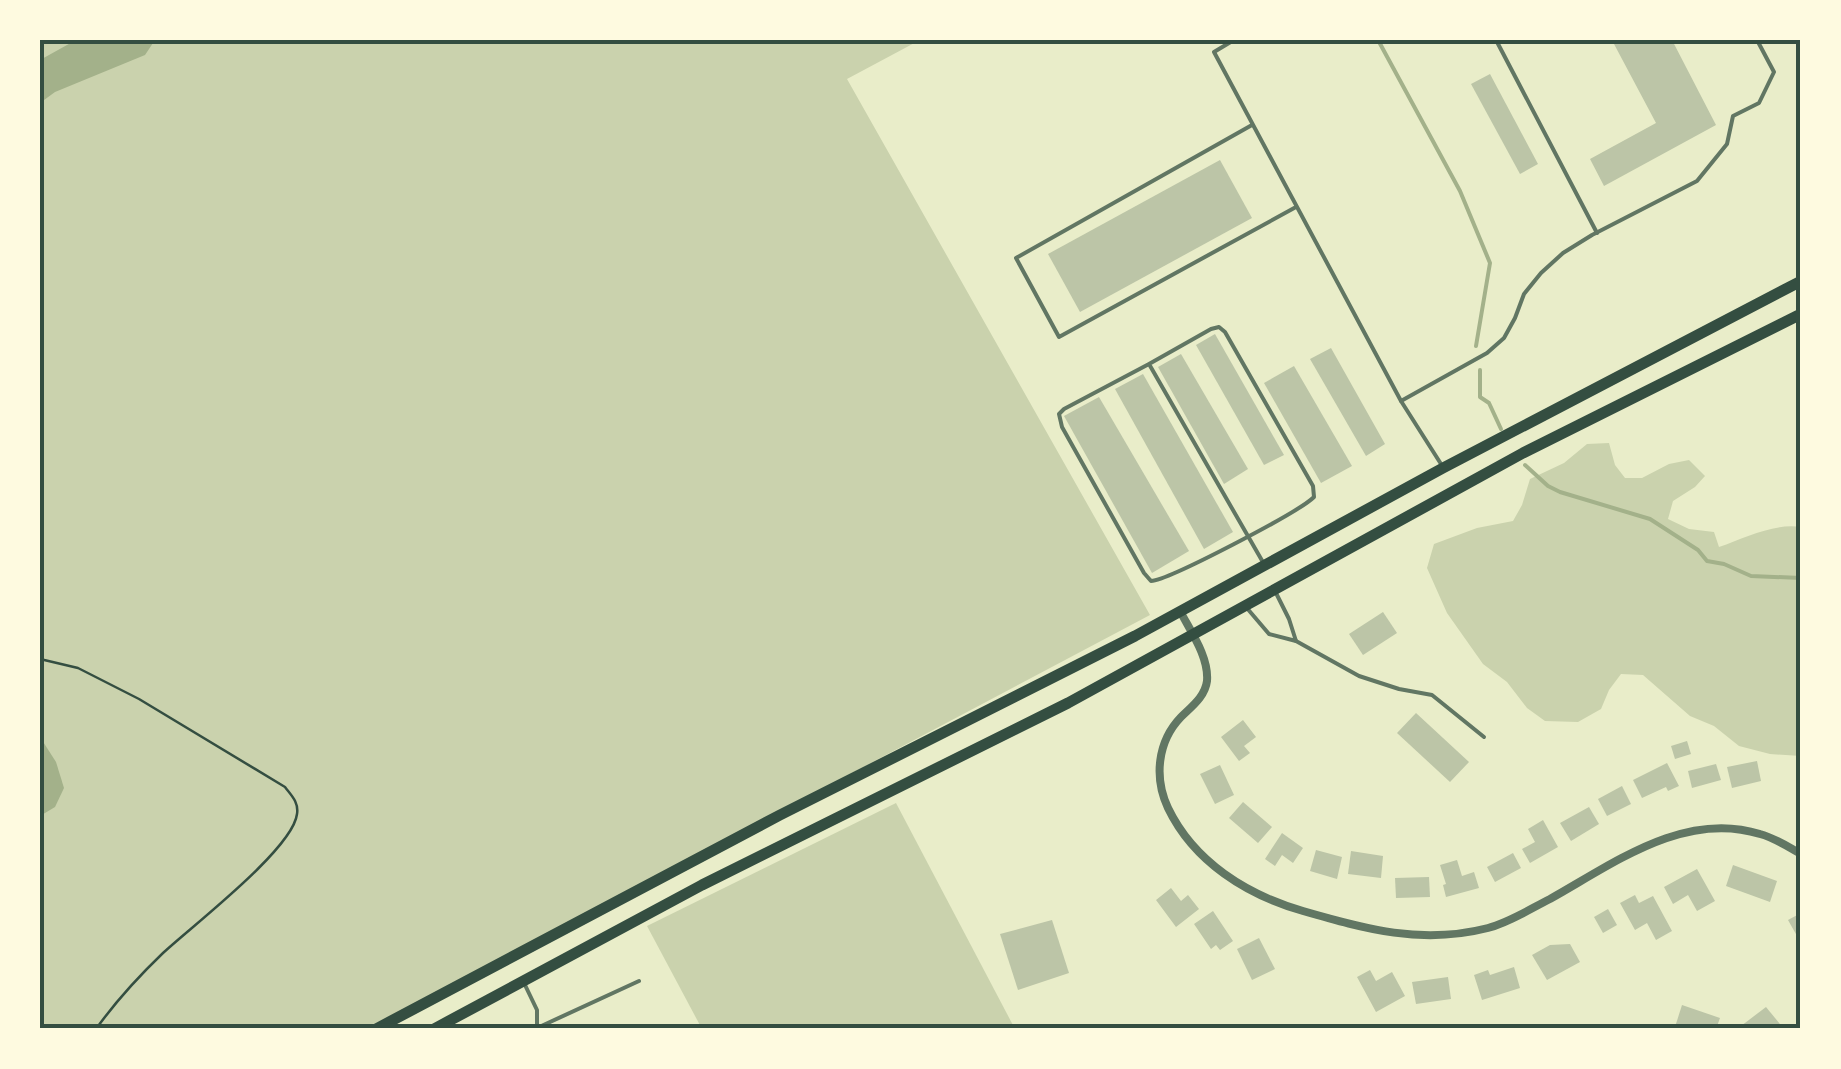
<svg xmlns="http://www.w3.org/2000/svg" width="1841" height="1069" viewBox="0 0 1841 1069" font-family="Bitter,serif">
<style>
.green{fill:#cad2ad}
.water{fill:#a3b18a}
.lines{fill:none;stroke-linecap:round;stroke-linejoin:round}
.stream{stroke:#a3b18a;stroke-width:4}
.building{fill:#bcc5a7}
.path{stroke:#344e41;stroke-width:2.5}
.service{stroke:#617663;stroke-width:4}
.minor{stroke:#617663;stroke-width:8}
.primary{stroke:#344e41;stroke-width:11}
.neatline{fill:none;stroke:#344e41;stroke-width:4}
</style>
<rect width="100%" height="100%" fill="#e9edc9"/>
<g class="green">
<polygon points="40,40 920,40 847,79 1150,615 369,1029 40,1029"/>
<path d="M1609,443L1615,465L1625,478H1642L1669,464L1689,460L1705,476L1695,487L1673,501L1668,519L1689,529L1714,532L1719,547C1745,538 1773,523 1801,527V756L1770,754L1739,746L1714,726L1690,716L1643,675L1621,674L1609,690L1601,709L1578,722L1545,721L1527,708L1507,682L1483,664L1447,613L1427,568L1434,544L1477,528L1513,521L1522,505L1530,479L1564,463L1587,444Z"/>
<polygon points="896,803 1015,1029 702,1029 647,926"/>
</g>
<g class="water">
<polygon points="76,40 155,40 145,55 55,92 40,103 40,60"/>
<polygon points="40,737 56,762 64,788 55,807 40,816"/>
</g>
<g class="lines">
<g class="stream">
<polyline points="1378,40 1460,191 1490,263 1476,346"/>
<polyline points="1480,370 1480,397 1489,403 1501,429"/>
<polyline points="1525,465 1548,486 1560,492 1650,519 1698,550 1707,561 1724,564 1751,576 1801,578"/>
</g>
</g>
<g class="building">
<polygon points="1621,40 1672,40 1716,125 1604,186 1590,159 1656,123 1614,44"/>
<polygon points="1490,74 1538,164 1520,174 1471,84"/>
<polygon points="1220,160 1252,218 1080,312 1048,254"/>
<polygon points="1215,334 1284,455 1264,465 1196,345"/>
<polygon points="1331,348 1385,444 1366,456 1310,359"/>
<polygon points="1181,354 1248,469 1224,484 1158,367"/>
<polygon points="1294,366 1352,466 1321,483 1264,383"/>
<polygon points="1143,374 1233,532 1204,549 1115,389"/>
<polygon points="1099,397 1189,551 1152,573 1064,416"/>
<polygon points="1383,612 1397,633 1363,655 1349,634"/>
<polygon points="1416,713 1469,762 1450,782 1397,733"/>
<polygon points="1243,720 1256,737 1244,746 1250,753 1239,761 1221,737"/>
<polygon points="1687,741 1691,754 1675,759 1671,746"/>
<polygon points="1757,761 1761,781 1732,788 1727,767"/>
<polygon points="1667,763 1679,786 1668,791 1666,787 1642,798 1633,780"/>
<polygon points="1716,764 1721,780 1692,788 1688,771"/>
<polygon points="1220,765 1234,795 1215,804 1200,774"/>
<polygon points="1622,786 1631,804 1607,816 1598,799"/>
<polygon points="1243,802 1272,827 1258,843 1229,818"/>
<polygon points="1589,807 1599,824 1571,841 1560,823"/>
<polygon points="1543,820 1558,847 1530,863 1522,849 1535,842 1528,829"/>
<polygon points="1282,833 1303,848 1293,863 1282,855 1275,866 1265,859"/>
<polygon points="1316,850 1342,857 1337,879 1310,871"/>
<polygon points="1351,851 1383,856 1381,878 1348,874"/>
<polygon points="1513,853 1521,868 1495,882 1487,867"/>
<polygon points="1457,860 1462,876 1474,872 1479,888 1446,897 1443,885 1446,884 1440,865"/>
<polygon points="1733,865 1777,881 1770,902 1726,886"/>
<polygon points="1697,869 1715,901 1697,911 1688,895 1673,904 1664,887"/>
<polygon points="1429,877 1430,897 1396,898 1395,878"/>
<polygon points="1171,888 1181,901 1188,895 1199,909 1176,927 1156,900"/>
<polygon points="1635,895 1639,903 1653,896 1672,931 1656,940 1647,923 1635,930 1620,903"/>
<polygon points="1608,909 1617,925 1603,933 1594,917"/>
<polygon points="1213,911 1233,941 1220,950 1216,945 1211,949 1194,924"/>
<polygon points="1801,913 1801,943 1788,920"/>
<polygon points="1052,920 1069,973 1018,990 1000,934"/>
<polygon points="1259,938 1275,969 1252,980 1237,949"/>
<polygon points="1570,944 1580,962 1547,980 1532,955 1550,945"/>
<polygon points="1514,967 1520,988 1482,1000 1474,975 1488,970 1490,975"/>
<polygon points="1370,970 1376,981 1392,972 1405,996 1376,1012 1357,977"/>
<polygon points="1448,977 1451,999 1416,1004 1412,982"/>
<polygon points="1682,1005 1720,1018 1716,1029 1675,1027"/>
<polygon points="1766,1007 1784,1029 1737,1029"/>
</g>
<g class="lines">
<path class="path" d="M40,659L78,668L139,699L285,787C291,795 299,802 297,814C293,849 192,926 163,953C138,977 116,1001 96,1029"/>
<g class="service">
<polyline points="1234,40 1214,52 1401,401 1441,464"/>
<polyline points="1496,40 1597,233"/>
<polyline points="1252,125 1016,258 1059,337 1296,207"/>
<path d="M1149,364L1064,409L1059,414L1062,427L1144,573L1151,581C1169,580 1299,512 1314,497L1313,486L1225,332L1219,327L1211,329L1149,364C1187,431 1226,497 1264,564"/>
<polyline points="1401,401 1487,353 1504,338 1515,318 1524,294 1541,273 1563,253 1592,235 1697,181 1727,144 1733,116 1759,103 1774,72 1757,40"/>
<polyline points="1246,607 1269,634 1296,641 1289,619 1276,593"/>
<polyline points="1296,641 1359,676 1399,689 1432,695 1484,737"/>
<polyline points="525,985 537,1010 537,1028"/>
<polyline points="537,1028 639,981"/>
</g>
<path class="minor" d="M1180,611C1191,632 1209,657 1207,681C1205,697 1191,707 1181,717C1157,742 1154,778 1168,808C1194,862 1247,895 1303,911C1365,929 1422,945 1488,928C1510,922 1530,909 1550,899C1613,864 1684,810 1760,834C1775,838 1788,847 1801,854"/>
<g class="primary">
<polyline points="376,1029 780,815 1135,636 1443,468 1801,281"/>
<polyline points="434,1029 702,885 1068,703 1523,453 1801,314"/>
</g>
</g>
<rect width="1841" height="1069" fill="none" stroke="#fefae0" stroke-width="85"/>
<rect x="42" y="42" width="1756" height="984" class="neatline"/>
</svg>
